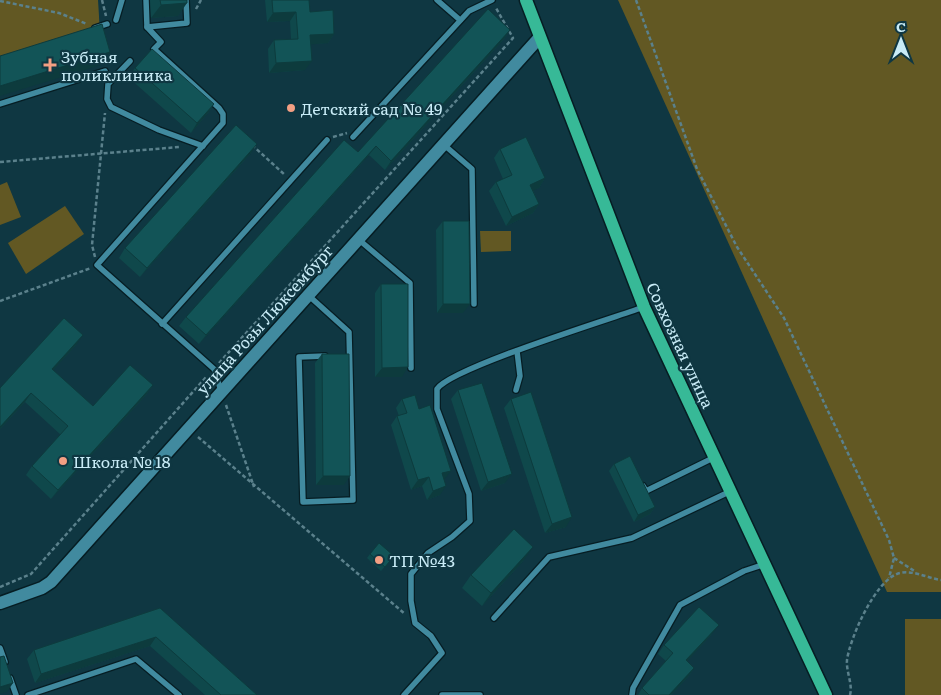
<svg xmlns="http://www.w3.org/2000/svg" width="941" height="695" viewBox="0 0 941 695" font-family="Literata,serif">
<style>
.green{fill:#625823}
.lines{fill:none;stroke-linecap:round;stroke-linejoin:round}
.service-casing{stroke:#061d23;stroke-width:8}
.tertiary-casing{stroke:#061d23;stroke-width:15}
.primary-casing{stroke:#061d23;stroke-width:15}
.path{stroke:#5b818c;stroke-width:2.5;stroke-dasharray:4 2.5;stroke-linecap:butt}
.service{stroke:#418a9f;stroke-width:5.5}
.tertiary{stroke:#418a9f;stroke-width:12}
.primary{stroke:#37b997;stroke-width:12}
.wall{fill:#0f484b}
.shaded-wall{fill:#0d3b3d}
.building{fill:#125457;stroke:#0d3b3d}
.poi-dot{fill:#f39f83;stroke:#0f3742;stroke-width:2}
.labels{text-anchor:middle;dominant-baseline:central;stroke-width:4.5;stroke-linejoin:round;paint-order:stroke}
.poi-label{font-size:16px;fill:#c9ecf7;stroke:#0f3742;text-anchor:start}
.street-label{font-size:16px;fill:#c9ecf7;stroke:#0f3742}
</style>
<rect width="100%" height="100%" fill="#0f3742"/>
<g class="green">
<polygon points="0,0 98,0 100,33 0,63"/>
<polygon points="618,0 941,0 941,592 887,592"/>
<polygon points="7,182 21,217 0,225 0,185"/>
<polygon points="65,206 84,234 26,274 8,243"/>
<polygon points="480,231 511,231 511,251 481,252"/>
<rect x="905" y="619" width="36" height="76"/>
</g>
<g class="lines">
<defs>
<g id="service">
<polyline points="146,0 147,27"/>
<polyline points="186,0 187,23 147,27 161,42 154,49 219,108 223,114 223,123 97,265 214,369 221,391"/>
<polyline points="437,0 460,20"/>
<polyline points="116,20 122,0"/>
<polyline points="95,28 107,24"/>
<polyline points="130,61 108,84 107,99 111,107 159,130 203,146"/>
<polyline points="0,104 105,71"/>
<polyline points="353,137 469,11 492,0"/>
<polyline points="443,144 472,169 474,304"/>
<polyline points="358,239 410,283 411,368"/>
<polyline points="308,295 349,332 353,500 303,502 299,357 325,356"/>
<polyline points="162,324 327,140"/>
<polyline points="516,390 520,376 517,351"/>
<polyline points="643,486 646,491 715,457"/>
<polyline points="494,618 549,557 632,538 731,491"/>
<polyline points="0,648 5,662"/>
<polyline points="10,678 16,695"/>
<polyline points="28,695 136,659 179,695"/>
<path d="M404,695L442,653L431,636L415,623L411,601V574L428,553L452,537L470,521L469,494L437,409V389C451,368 610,319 644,307"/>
<polyline points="442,695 480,695"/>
<polyline points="632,695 633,688 680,605 744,571 765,564"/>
</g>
<polyline id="tertiary" points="0,603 42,588 51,582 539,38"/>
<polyline id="primary" points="526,0 644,307 826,695"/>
</defs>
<use href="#service" class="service-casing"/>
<use href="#tertiary" class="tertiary-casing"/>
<use href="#primary" class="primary-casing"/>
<g class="path">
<polyline points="102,0 106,16"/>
<polyline points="636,0 697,169 737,247 784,318 889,540 894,558 889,578"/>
<polyline points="0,1 59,13 87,24"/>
<polyline points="196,9 201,0"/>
<polyline points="333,137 347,133"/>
<polyline points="252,145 285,175"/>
<polyline points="0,162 179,147"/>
<polyline points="95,257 92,245 105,113"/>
<polyline points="0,301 91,268"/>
<polyline points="219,363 513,38 496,8"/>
<polyline points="226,405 254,487"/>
<polyline points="198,437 405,614"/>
<polyline points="894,558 916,572"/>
<polyline points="0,587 31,574 207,376"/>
<path d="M850,695C853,684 846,672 847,660C850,638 876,578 900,573C914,570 927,578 941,580"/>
</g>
<use href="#service" class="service"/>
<use href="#tertiary" class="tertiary"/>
<use href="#primary" class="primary"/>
</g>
<g class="wall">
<polygon points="150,0 187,0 178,16 151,18"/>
<polygon points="265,0 309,0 310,12 334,34 328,43 311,44 305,70 269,73 268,49 274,40 291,39 290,21 267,22"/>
<polygon points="510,30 504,39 385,170 369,155 199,344 179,326 186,317 358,152"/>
<polygon points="135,68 214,104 208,113 191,133 128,77"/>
<polygon points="500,149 545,178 539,188 533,190 539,204 533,213 506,226 489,191 496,182 503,179 494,158"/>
<polygon points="251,153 140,277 119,258 125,248"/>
<polygon points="443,221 463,313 437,313 436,230"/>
<polygon points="381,284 402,377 375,377 375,293"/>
<polygon points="77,344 53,370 93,406 153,385 146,395 51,499 26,475 32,466 61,435 25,402 0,429 0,388"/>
<polygon points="322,354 344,485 316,485 315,363"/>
<polygon points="458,390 505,483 481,491 451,399"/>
<polygon points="402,399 444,480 440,495 427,500 422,486 411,490 391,425 397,416 399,416 396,408"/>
<polygon points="511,399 566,527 545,533 504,408"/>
<polygon points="614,464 655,507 650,514 634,522 609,471"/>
<polygon points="370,554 394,556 381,571 367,558"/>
<polygon points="524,560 482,606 462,588 471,575"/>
<polygon points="160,608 257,695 205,695 150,646 35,683 27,659 34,650"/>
<polygon points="712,634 687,661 694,668 688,677 671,695 638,695 642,688 666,661 658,654 664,645"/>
</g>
<g class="shaded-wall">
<polygon points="187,3 178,16 151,18 161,5"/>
<polygon points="296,12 290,21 267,22 273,13"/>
<polygon points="510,30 504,39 385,170 391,161"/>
<polygon points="334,34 328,43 304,45 310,35"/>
<polygon points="110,52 101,65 0,96 0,86"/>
<polygon points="312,61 305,70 269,73 276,63"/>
<polygon points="214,104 208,113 191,133 197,123"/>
<polygon points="257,144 251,153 140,277 147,268"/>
<polygon points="376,146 369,155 199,344 206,335"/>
<polygon points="545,178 539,188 524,195 530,185"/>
<polygon points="539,204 533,213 506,226 512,217"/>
<polygon points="443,304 470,304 463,313 437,313"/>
<polygon points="83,335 77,344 46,378 52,369"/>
<polygon points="408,367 402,377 375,377 382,368"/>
<polygon points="153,385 146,395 51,499 58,490"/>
<polygon points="31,393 25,402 0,429 0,427"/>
<polygon points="451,471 444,480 442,473"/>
<polygon points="512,474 505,483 481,491 488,482"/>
<polygon points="323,476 350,476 344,485 316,485"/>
<polygon points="429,477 422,486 411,490 418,480"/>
<polygon points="446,486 440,495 427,500 433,491"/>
<polygon points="655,507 650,514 634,522 638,515"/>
<polygon points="572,517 566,527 545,533 552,524"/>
<polygon points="533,547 524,560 482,606 491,593"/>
<polygon points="719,625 712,634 680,669 686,660"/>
<polygon points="156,637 150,646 35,683 41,674"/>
<polygon points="694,668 688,677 671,695 669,695"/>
<polygon points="13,683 7,692 0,694 0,687"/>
</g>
<g class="building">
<polygon points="160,0 187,0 187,3 161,5"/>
<polygon points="272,0 309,0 310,12 333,10 334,34 310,35 312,61 276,63 274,40 298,39 296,12 273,13"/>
<polygon points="488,9 510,30 391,161 376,146 206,335 186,317 344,140 358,152"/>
<polygon points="102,24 110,52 0,86 0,56"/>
<polygon points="152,49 214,104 197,123 135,68"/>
<polygon points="236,125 257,144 147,268 125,248"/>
<polygon points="526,137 545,178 530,185 539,204 512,217 496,182 512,175 500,149"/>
<polygon points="443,221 469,221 470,304 443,304"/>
<polygon points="381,284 408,284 408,367 382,368"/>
<polygon points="64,318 83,335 52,369 93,406 130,365 153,385 58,490 32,466 68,426 31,393 0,427 0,388"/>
<polygon points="322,354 349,354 350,476 323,476"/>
<polygon points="482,383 512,474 488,482 458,390"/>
<polygon points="531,392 572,517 552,524 511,399"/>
<polygon points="415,395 419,409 430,405 451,471 442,473 446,486 433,491 429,477 418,480 397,416 407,413 402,399"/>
<polygon points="630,456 655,507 638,515 614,464"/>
<polygon points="514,529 533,547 491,593 471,575"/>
<polygon points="379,543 394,556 385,567 370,554"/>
<polygon points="699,607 719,625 686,660 694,668 669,695 649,695 642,688 673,653 664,645"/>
<polygon points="160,608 257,695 221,695 156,637 41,674 34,650"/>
<polygon points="4,656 13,683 0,687 0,657"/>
</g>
<g class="poi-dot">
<path d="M47.5 57.5h5v5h5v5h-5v5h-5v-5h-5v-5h5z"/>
<circle cx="291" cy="108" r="5"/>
<circle cx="63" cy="461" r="5"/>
<circle cx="379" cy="560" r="5"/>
</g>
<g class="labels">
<g class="poi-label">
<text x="61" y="56">Зубная<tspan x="61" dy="18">поликлиника</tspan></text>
<text x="301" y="108">Детский сад № 49</text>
<text x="73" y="461">Школа № 18</text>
<text x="389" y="560">ТП №43</text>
</g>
<g class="street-label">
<text transform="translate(264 319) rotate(-48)">улица Розы Люксембург</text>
<text transform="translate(681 345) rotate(65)">Совхозная улица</text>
</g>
</g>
<g transform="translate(901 40)" stroke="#0f3742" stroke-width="4" paint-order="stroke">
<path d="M0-4L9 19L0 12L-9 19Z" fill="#c9ecf7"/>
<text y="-8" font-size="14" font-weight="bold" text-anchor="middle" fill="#c9ecf7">С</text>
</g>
</svg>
